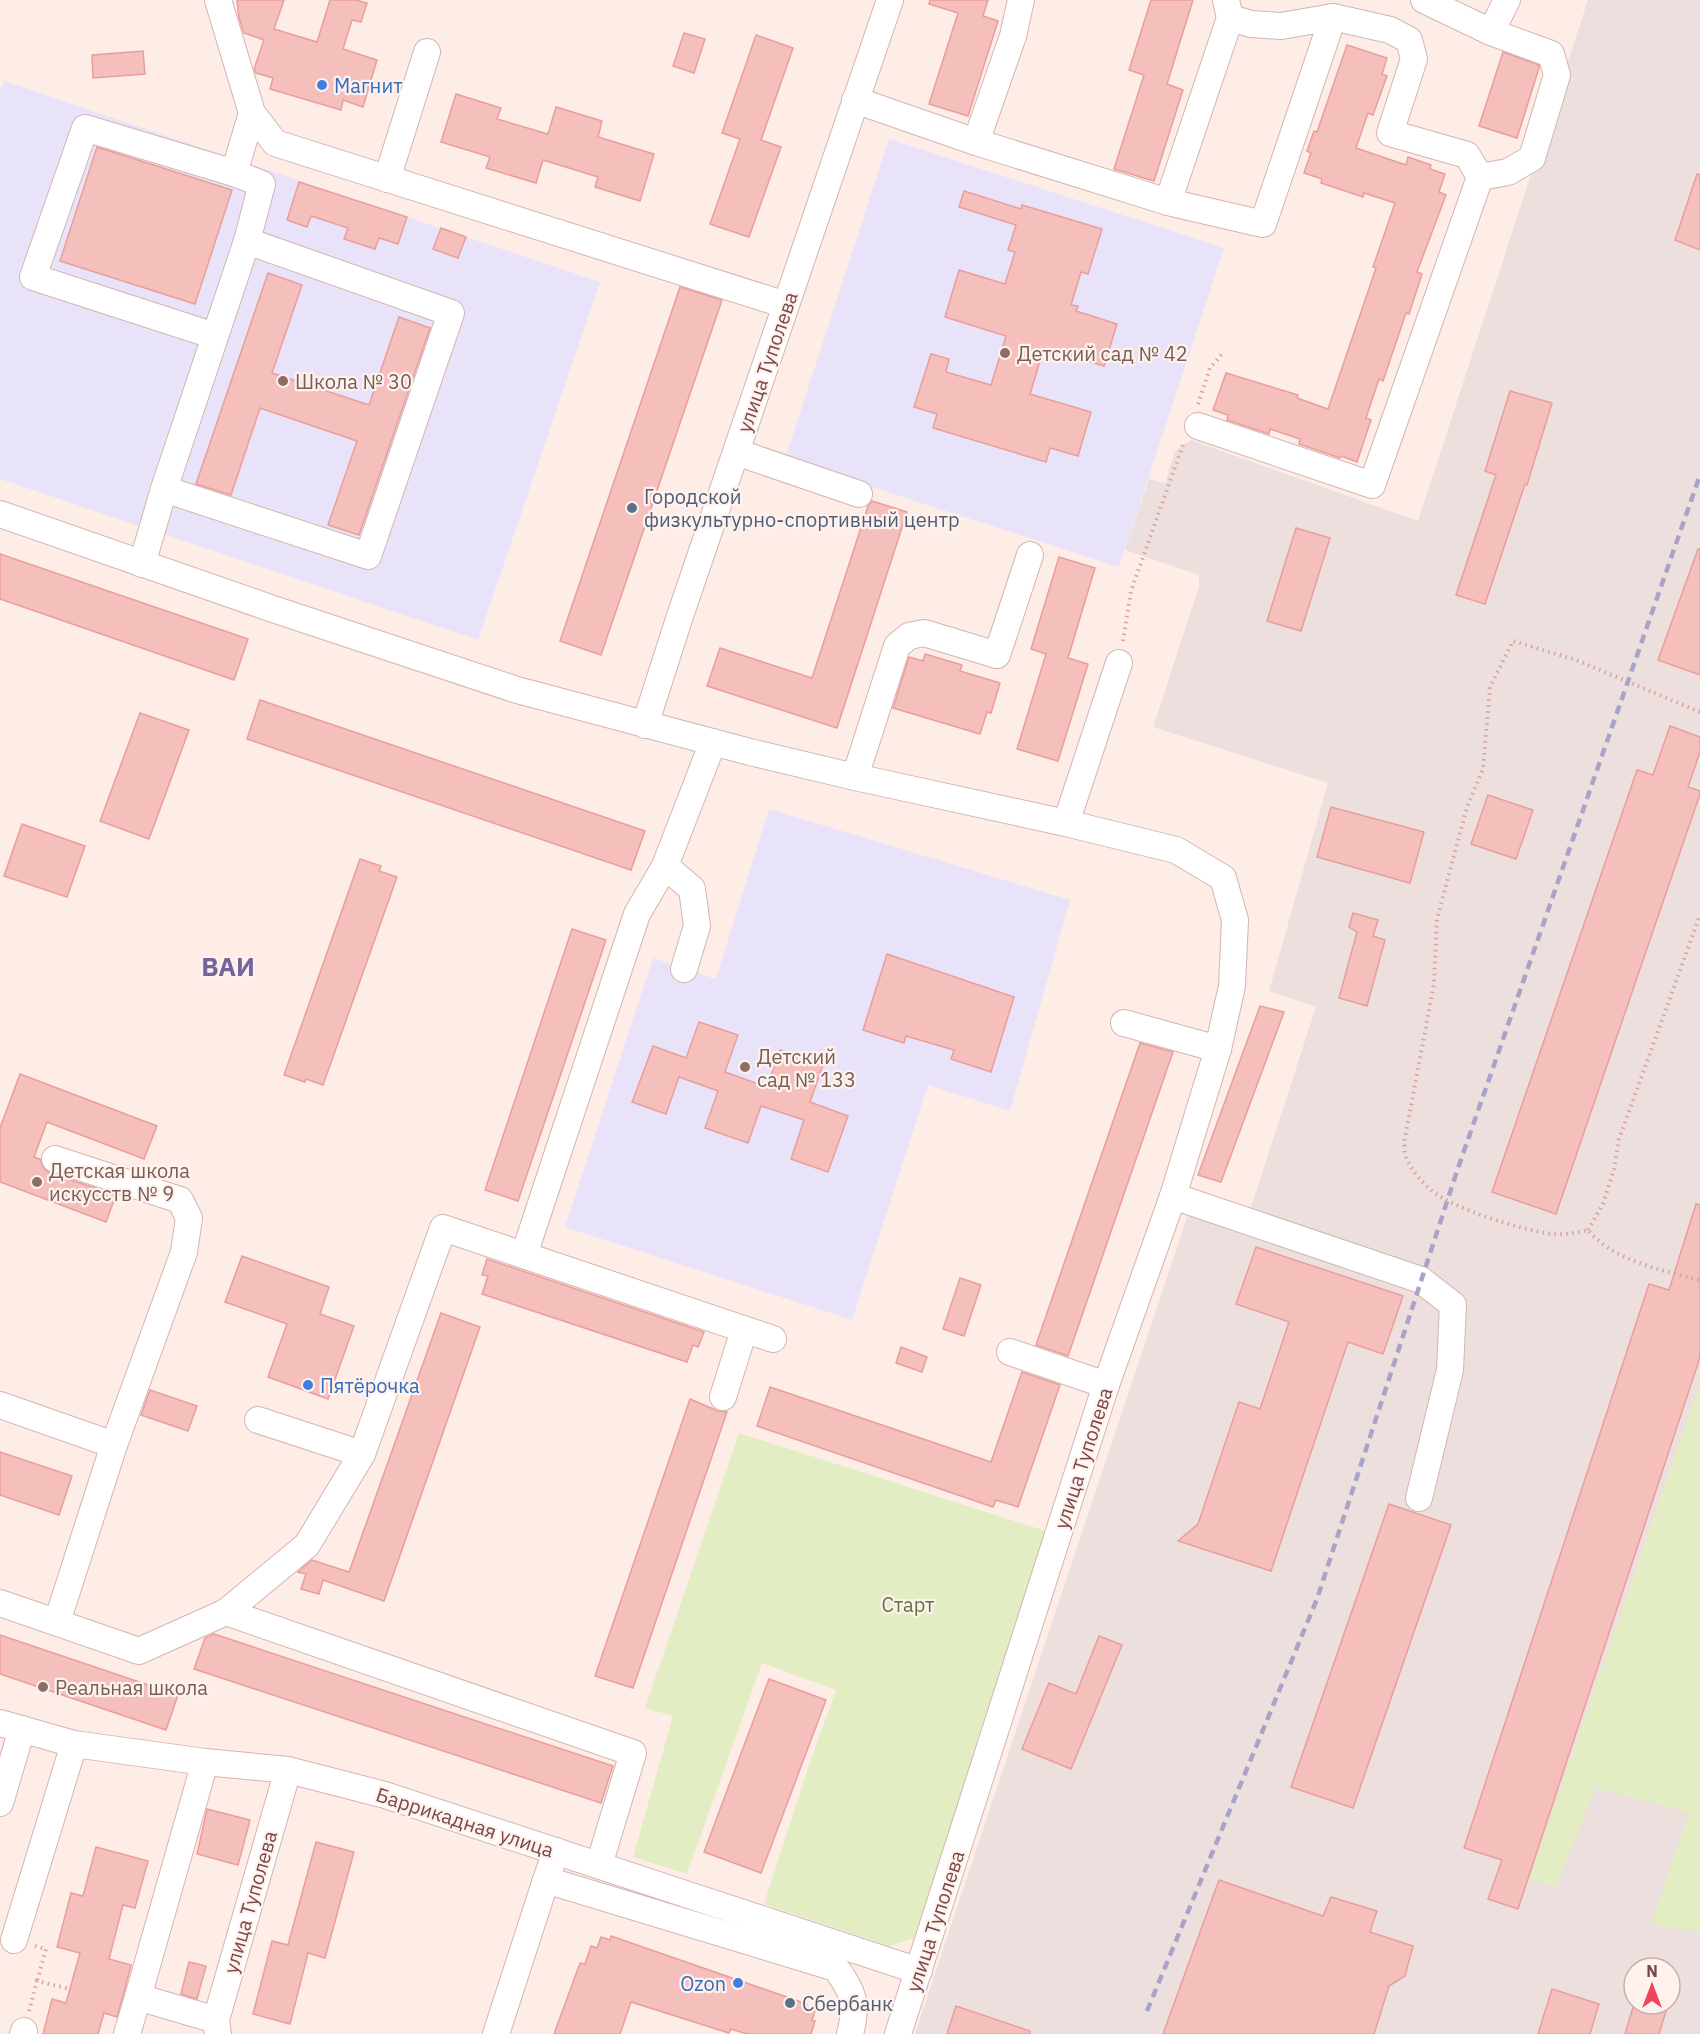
<svg xmlns="http://www.w3.org/2000/svg" width="1700" height="2034" viewBox="0 0 1700 2034" font-family="'IBM Plex Sans',sans-serif">
<style>
.industrial{fill:#ecdfdd;fill-rule:evenodd}
.education{fill:#e9e3fa}
.green{fill:#e3edc4}
.building{fill:#f5bfbc;stroke:#e99e9c;stroke-width:1.5}
.lines{fill:none;stroke-linecap:round;stroke-linejoin:round}
.minor-casing{stroke:#d5b4b1;stroke-width:28}
.path{stroke:#daa19f;stroke-width:4;stroke-dasharray:1.5 4.5;stroke-linecap:butt}
.minor{stroke:#fff;stroke-width:26}
.rail{stroke:#aaa3c9;stroke-width:4.5;stroke-dasharray:9 6;stroke-linecap:butt}
.shop-dot{fill:#3f7fe0;stroke:#fff2ee;stroke-width:2}
.education-dot{fill:#8d6e63;stroke:#fff2ee;stroke-width:2}
.service-dot{fill:#5c6f8a;stroke:#fff2ee;stroke-width:2}
.labels{text-anchor:middle;dominant-baseline:central;stroke-width:4.5;stroke-linejoin:round;paint-order:stroke}
.shop-label{font-size:20px;fill:#366cbe;stroke:#fff2ee;text-anchor:start}
.education-label{font-size:20px;fill:#785e54;stroke:#fff2ee;text-anchor:start}
.street-label{font-size:20px;fill:#794949;stroke:#fff2ee}
.service-label{font-size:20px;fill:#4e5e75;stroke:#fff2ee;text-anchor:start}
.park-label{font-size:20px;fill:#5f733b;stroke:#fff2ee}
.district-label{font-size:26px;font-weight:bold;fill:#76649d;stroke:#fff2ee}
</style>
<rect width="100%" height="100%" fill="#feece7"/>
<path class="industrial" d="M1588,0H1700V2034H915L1188,1214L1243,1232L1316,1007L1269,991L1328,783L1153,727L1199,587V575L1125,550L1149,479L1165,483L1175,451L1191,440L1418,521ZM1634,1968H1670V2004H1634Z"/>
<g class="education">
<polygon points="4,81 600,282 478,640 0,479 0,92"/>
<polygon points="889,139 1224,248 1119,567 785,459"/>
<polygon points="769,809 1070,900 1010,1111 928,1085 852,1320 565,1227 653,958 716,979"/>
</g>
<g class="green">
<polygon points="1700,1383 1700,1932 1651,1924 1689,1813 1595,1787 1556,1887 1529,1880"/>
<polygon points="739,1433 1052,1533 917,1937 890,1946 764,1904 808,1768 836,1690 762,1663 687,1874 633,1857 673,1716 645,1708"/>
</g>
<g class="building">
<polygon points="237,0 284,0 274,29 317,42 330,0 356,0 367,3 361,22 352,20 343,49 377,60 363,107 343,100 341,110 270,89 273,78 256,73 254,69 264,40 244,33 239,18"/>
<polygon points="930,0 988,0 983,16 998,21 968,116 929,104 958,13 929,4"/>
<polygon points="1151,0 1193,0 1167,84 1183,90 1154,181 1114,169 1144,75 1129,70"/>
<polygon points="684,33 705,39 694,73 673,66"/>
<polygon points="756,35 793,48 761,140 781,147 749,237 710,224 740,139 722,133"/>
<polygon points="1347,45 1387,58 1382,74 1387,76 1373,115 1368,113 1356,148 1406,165 1408,157 1431,165 1430,169 1445,174 1439,192 1446,195 1417,272 1422,274 1409,314 1406,313 1383,381 1379,379 1366,418 1371,420 1357,462 1341,456 1340,458 1299,444 1300,439 1270,429 1269,434 1227,420 1228,415 1213,410 1226,373 1298,395 1297,398 1328,409 1376,268 1373,267 1395,203 1364,193 1363,197 1321,183 1322,179 1304,173 1311,153 1307,151 1314,131 1317,132"/>
<polygon points="143,51 145,74 93,78 92,55"/>
<polygon points="1503,52 1539,65 1539,68 1517,138 1479,126"/>
<polygon points="456,94 501,108 497,119 548,134 556,107 602,121 598,137 654,154 640,201 595,187 598,177 543,160 536,183 486,168 490,157 441,142"/>
<polygon points="97,147 232,190 195,304 60,261"/>
<polygon points="1697,174 1700,175 1700,250 1675,240"/>
<polygon points="299,182 407,217 398,244 379,238 375,249 344,239 348,228 311,216 307,227 287,220"/>
<polygon points="964,191 1021,209 1022,205 1102,229 1088,274 1081,272 1071,305 1078,306 1076,311 1117,324 1104,366 1044,348 1030,394 1091,412 1078,456 1050,448 1046,462 933,428 937,414 914,407 931,354 949,359 946,372 991,385 1006,336 945,317 959,270 1005,284 1015,252 1008,250 1016,225 959,207"/>
<polygon points="441,228 466,237 458,258 433,249"/>
<polygon points="268,273 302,285 272,373 369,405 399,317 430,328 359,535 328,525 357,441 260,408 231,495 196,484"/>
<polygon points="680,287 722,300 601,655 560,641"/>
<polygon points="1510,391 1552,403 1527,485 1525,484 1485,604 1456,595 1496,475 1485,471"/>
<polygon points="872,501 907,512 837,728 707,686 720,648 812,678 868,506"/>
<polygon points="1296,528 1330,538 1301,631 1267,621"/>
<polygon points="1698,549 1700,549 1700,675 1658,660"/>
<polygon points="0,554 248,639 234,680 0,599"/>
<polygon points="1059,557 1095,568 1068,658 1088,664 1058,761 1017,749 1046,654 1031,649"/>
<polygon points="925,654 962,665 960,671 1000,683 991,713 987,712 980,734 893,708 909,657 923,661"/>
<polygon points="260,700 645,831 631,870 247,739"/>
<polygon points="140,713 189,730 149,839 100,821"/>
<polygon points="1670,726 1700,737 1700,752 1688,787 1700,791 1700,794 1556,1214 1492,1192 1637,770 1653,775"/>
<polygon points="1488,795 1533,810 1516,859 1471,844"/>
<polygon points="1331,807 1424,832 1410,883 1317,857"/>
<polygon points="22,824 85,846 67,897 4,876"/>
<polygon points="360,859 381,866 379,871 397,877 323,1085 306,1079 305,1082 284,1075"/>
<polygon points="1353,913 1378,920 1373,936 1385,940 1367,1006 1339,998 1357,932 1349,927"/>
<polygon points="572,929 606,940 518,1201 485,1190"/>
<polygon points="887,954 1014,997 991,1072 951,1059 954,1050 906,1036 904,1043 863,1030"/>
<polygon points="1260,1006 1284,1012 1221,1182 1198,1175"/>
<polygon points="699,1022 738,1035 725,1072 767,1087 780,1050 823,1065 810,1102 848,1116 828,1172 791,1159 804,1120 761,1106 748,1143 705,1128 718,1091 679,1077 666,1114 632,1102 653,1046 686,1058"/>
<polygon points="1140,1043 1173,1052 1068,1356 1036,1345"/>
<polygon points="20,1074 157,1126 144,1159 47,1122 34,1157 40,1159 44,1169 50,1173 116,1195 106,1222 0,1182 0,1128"/>
<polygon points="1696,1204 1700,1205 1700,1357 1518,1909 1488,1899 1502,1860 1464,1848 1649,1284 1669,1290"/>
<polygon points="1256,1247 1403,1296 1383,1354 1348,1342 1271,1571 1178,1541 1198,1524 1239,1402 1260,1409 1289,1322 1236,1304"/>
<polygon points="242,1256 329,1287 320,1314 354,1326 328,1399 268,1377 287,1324 225,1302"/>
<polygon points="487,1259 704,1332 698,1347 693,1345 687,1362 482,1294 488,1276 482,1275"/>
<polygon points="960,1278 981,1285 964,1336 943,1329"/>
<polygon points="441,1313 480,1327 384,1601 323,1580 319,1594 301,1589 306,1574 298,1572 312,1560 349,1572"/>
<polygon points="901,1347 927,1357 922,1372 896,1363"/>
<polygon points="1022,1372 1060,1385 1018,1507 996,1500 993,1507 757,1426 770,1387 991,1462"/>
<polygon points="150,1390 197,1406 188,1431 141,1415"/>
<polygon points="690,1399 718,1411 727,1412 633,1688 595,1676"/>
<polygon points="0,1452 72,1476 59,1515 0,1495"/>
<polygon points="1389,1504 1451,1525 1353,1808 1291,1787"/>
<polygon points="214,1634 613,1766 601,1803 194,1669 205,1638"/>
<polygon points="0,1635 178,1695 166,1730 0,1674"/>
<polygon points="1099,1636 1122,1645 1071,1769 1022,1749 1049,1683 1076,1694"/>
<polygon points="769,1679 826,1700 761,1873 704,1852"/>
<polygon points="207,1809 250,1820 238,1865 197,1854"/>
<polygon points="316,1842 354,1852 325,1958 308,1953 290,2024 253,2014 272,1941 288,1945"/>
<polygon points="96,1847 148,1861 135,1908 123,1905 109,1959 131,1965 123,1996 117,2017 104,2013 98,2034 43,2034 52,1999 66,2003 80,1953 57,1947 71,1893 83,1896"/>
<polygon points="1219,1880 1323,1916 1331,1897 1377,1911 1370,1932 1413,1946 1405,1976 1389,1986 1374,2034 1163,2034"/>
<polygon points="611,1936 807,2004 806,2007 815,2011 812,2020 815,2021 811,2034 747,2034 731,2029 729,2033 631,2002 620,2034 554,2034 580,1963 585,1964 591,1946 597,1948 601,1937 610,1940"/>
<polygon points="189,1962 206,1966 197,1999 181,1994"/>
<polygon points="1552,1989 1599,2004 1590,2034 1538,2034"/>
<polygon points="1634,2004 1645,2004 1666,2011 1659,2034 1625,2034"/>
<polygon points="956,2006 1030,2031 1030,2034 947,2034"/>
</g>
<g class="lines">
<defs>
<g id="minor">
<polyline points="218,0 252,113 275,143 786,305"/>
<polyline points="1424,0 1491,32 1551,54 1557,75 1532,158 1508,172 1480,177"/>
<polyline points="1491,32 1507,0"/>
<polyline points="855,100 976,142 1168,202 1263,224 1333,17"/>
<polyline points="976,142 1013,36 1021,0"/>
<polyline points="387,179 427,52"/>
<polyline points="1168,202 1230,18"/>
<polygon points="247,241 451,313 368,556 164,489"/>
<polyline points="247,241 262,184 234,173 252,113"/>
<polyline points="215,336 33,277 85,128 234,173"/>
<polyline points="1198,426 1372,485 1480,177 1467,155 1390,133 1414,59 1409,40 1390,30 1333,17 1281,26 1251,24 1230,18 1226,0"/>
<polyline points="736,452 859,494"/>
<polyline points="0,514 273,609 517,690 750,752 855,777 1066,823 1176,850 1223,878 1235,920 1232,986 1218,1049 1173,1196 1106,1385 898,2034"/>
<polyline points="142,564 164,489"/>
<polyline points="645,725 679,619 890,0"/>
<polyline points="855,777 897,646 909,636 924,633 997,655 1030,555"/>
<polyline points="1066,823 1119,663"/>
<polyline points="665,866 692,889 697,926 684,969"/>
<polyline points="1124,1023 1218,1049"/>
<polyline points="55,1159 180,1200 189,1218 184,1252 114,1445 57,1622"/>
<polyline points="1173,1196 1421,1280 1453,1305 1450,1370 1419,1498"/>
<polyline points="524,1255 637,914 665,866 713,742"/>
<polyline points="1010,1352 1106,1385"/>
<polyline points="723,1397 744,1330"/>
<polyline points="0,1405 114,1445"/>
<polyline points="258,1420 362,1454"/>
<polyline points="0,1603 139,1651 226,1612 307,1545 362,1454 443,1228 773,1339"/>
<polyline points="226,1612 633,1753 599,1865"/>
<polyline points="0,1723 74,1744 205,1762 288,1770 385,1795 919,1971"/>
<polyline points="205,1762 138,1997 216,2020"/>
<polyline points="0,1803 22,1729"/>
<path d="M556,1851L546,1880L836,1968C854,1994 858,2003 850,2034"/>
<polyline points="14,1940 74,1744"/>
<polyline points="23,2034 24,2031"/>
<polyline points="127,2034 138,1997"/>
<polyline points="218,2034 216,2020 288,1770"/>
<polyline points="496,2034 546,1880"/>
</g>
</defs>
<use href="#minor" class="minor-casing"/>
<g class="path">
<polyline points="1198,404 1210,368 1222,354"/>
<polyline points="1123,641 1131,591 1184,442"/>
<path d="M1700,712L1576,660L1513,641L1490,687L1483,769L1467,807L1437,919L1434,984L1404,1143C1405,1147 1404,1152 1406,1156C1409,1168 1422,1182 1431,1190C1453,1209 1522,1230 1552,1234C1564,1235 1576,1233 1588,1230C1614,1262 1662,1269 1700,1281"/>
<polyline points="1588,1230 1603,1204 1614,1169 1619,1139 1700,915"/>
<polyline points="35,1946 46,1949 37,1981"/>
<polyline points="29,2011 37,1981 70,1989"/>
</g>
<use href="#minor" class="minor"/>
<polyline class="rail" points="1147,2011 1317,1599 1457,1171 1700,475"/>
</g>
<g class="shop-dot">
<circle cx="322" cy="85" r="6"/>
<circle cx="308" cy="1385" r="6"/>
<circle cx="738" cy="1983" r="6"/>
</g>
<g class="education-dot">
<circle cx="1005" cy="353" r="6"/>
<circle cx="283" cy="381" r="6"/>
<circle cx="745" cy="1067" r="6"/>
<circle cx="37" cy="1182" r="6"/>
<circle cx="43" cy="1687" r="6"/>
</g>
<g class="service-dot">
<circle cx="632" cy="508" r="6"/>
<circle cx="790" cy="2003" r="6"/>
</g>
<g class="labels">
<g class="shop-label">
<text x="334" y="85">Магнит</text>
<text x="320" y="1385">Пятёрочка</text>
<text x="726" y="1983" text-anchor="end">Ozon</text>
</g>
<g class="education-label">
<text x="1017" y="353">Детский сад № 42</text>
<text x="295" y="381">Школа № 30</text>
<text x="757" y="1056">Детский<tspan x="757" dy="23">сад № 133</tspan></text>
<text x="49" y="1170">Детская школа<tspan x="49" dy="23">искусств № 9</tspan></text>
<text x="55" y="1687">Реальная школа</text>
</g>
<g class="street-label">
<text transform="translate(767 362) rotate(-71)">улица Туполева</text>
<text transform="translate(1083 1458) rotate(-72)">улица Туполева</text>
<text transform="translate(465 1822) rotate(18)">Баррикадная улица</text>
<text transform="translate(250 1902) rotate(-74)">улица Туполева</text>
<text transform="translate(935 1921) rotate(-72)">улица Туполева</text>
</g>
<g class="service-label">
<text x="644" y="496">Городской<tspan x="644" dy="23">физкультурно-спортивный центр</tspan></text>
<text x="802" y="2003">Сбербанк</text>
</g>
<g class="park-label">
<text x="908" y="1604">Старт</text>
</g>
<g class="district-label">
<text x="228" y="966">ВАИ</text>
</g>
</g>
<g transform="translate(1652 1986)"><circle r="28" fill="#fff2ee" stroke="#c9aeac" stroke-width="1.5"/>
<path d="M0-4.5L10 22L0 15L-10 22Z" fill="#ee455b"/>
<text y="-9" font-size="16" font-weight="bold" text-anchor="middle" fill="#794949">N</text>
</g>
</svg>
